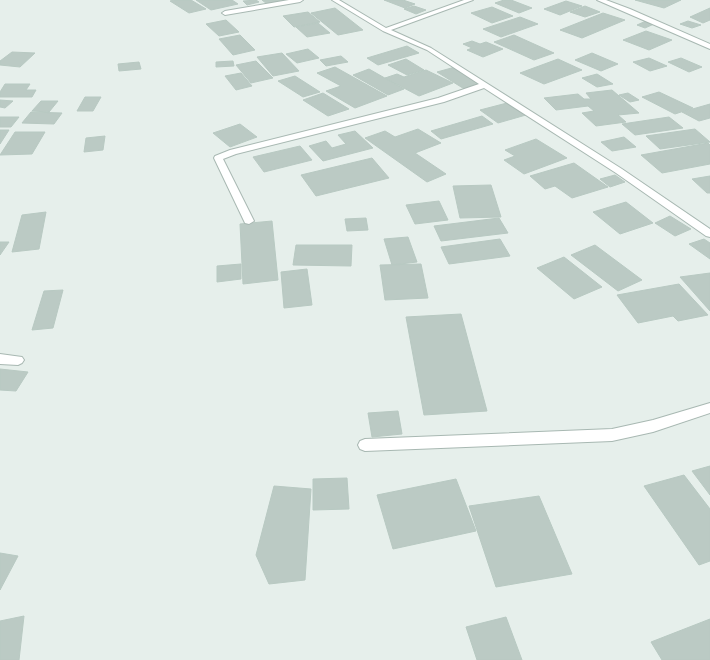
<svg xmlns="http://www.w3.org/2000/svg" width="710" height="660" viewBox="0 0 710 660" font-family="Montserrat,sans-serif">
<style>
.building{fill:#bbcac4;stroke:#b8c9c2}
.lines{fill:none;stroke-linecap:round;stroke-linejoin:round}
.street-casing{stroke:#a8b8b2;stroke-width:2}
.street{fill:#fff;fill-rule:evenodd}
</style>
<rect width="100%" height="100%" fill="#e6efeb"/>
<g class="building">
<polygon points="174,0 191,0 206,9 189,13 170,1"/>
<polygon points="196,0 232,0 238,4 211,10"/>
<polygon points="256,0 259,2 247,5 243,1"/>
<polygon points="262,0 287,0 267,4"/>
<polygon points="384,0 403,0 415,4 405,8"/>
<polygon points="504,0 511,0 532,8 519,13 495,3"/>
<polygon points="635,0 681,0 664,8"/>
<polygon points="566,1 582,6 560,15 544,9"/>
<polygon points="414,6 426,10 416,14 404,9"/>
<polygon points="585,6 600,12 585,17 570,12"/>
<polygon points="492,7 513,16 492,23 471,13"/>
<polygon points="335,8 363,30 338,35 311,13"/>
<polygon points="710,8 710,20 703,23 690,17"/>
<polygon points="308,12 320,22 294,27 283,16"/>
<polygon points="603,13 625,20 582,38 560,30"/>
<polygon points="520,17 538,24 501,37 483,29"/>
<polygon points="226,20 239,32 219,36 206,24"/>
<polygon points="646,21 654,24 645,28 637,25"/>
<polygon points="688,21 701,25 692,28 680,24"/>
<polygon points="318,23 330,33 307,37 296,27"/>
<polygon points="646,31 672,40 649,50 623,40"/>
<polygon points="240,35 255,50 233,55 219,39"/>
<polygon points="514,35 554,53 534,60 494,42"/>
<polygon points="472,41 480,44 486,42 503,49 483,57 467,50 472,48 463,44"/>
<polygon points="407,46 419,53 378,65 367,58"/>
<polygon points="308,49 319,58 297,63 286,54"/>
<polygon points="12,52 35,53 20,67 0,65 0,61"/>
<polygon points="282,53 299,71 273,76 257,57"/>
<polygon points="592,53 618,64 601,71 575,60"/>
<polygon points="341,56 348,62 326,66 320,60"/>
<polygon points="649,58 667,66 650,71 633,62"/>
<polygon points="681,58 702,67 689,72 668,62"/>
<polygon points="406,59 424,70 407,75 388,65"/>
<polygon points="558,59 582,70 544,84 520,73"/>
<polygon points="233,61 234,66 216,67 216,62"/>
<polygon points="256,61 273,78 251,83 236,65"/>
<polygon points="139,62 141,69 119,71 118,64"/>
<polygon points="335,67 387,96 355,108 326,91 341,86 317,73"/>
<polygon points="455,67 484,85 466,90 437,72"/>
<polygon points="369,69 404,89 388,95 353,75"/>
<polygon points="426,70 453,83 419,96 385,78 397,74 404,77"/>
<polygon points="241,73 252,86 236,90 225,76"/>
<polygon points="597,74 613,84 597,87 582,78"/>
<polygon points="295,76 320,92 303,97 278,81"/>
<polygon points="5,84 30,84 26,90 36,90 32,97 0,97 0,92"/>
<polygon points="612,90 639,113 618,115 626,122 596,126 582,113 594,111 588,106 556,110 544,98 578,94 584,99 591,99 586,93"/>
<polygon points="659,92 693,108 675,114 642,97"/>
<polygon points="323,93 349,109 328,116 303,100"/>
<polygon points="628,93 639,100 630,102 619,95"/>
<polygon points="85,97 101,97 93,111 77,111"/>
<polygon points="0,100 13,101 5,108 0,107"/>
<polygon points="41,101 58,101 49,112 32,111"/>
<polygon points="507,103 526,115 498,123 480,110"/>
<polygon points="710,104 710,118 699,121 682,112"/>
<polygon points="31,112 62,113 54,124 22,123"/>
<polygon points="482,116 493,124 441,139 431,131"/>
<polygon points="0,117 19,117 11,127 0,127"/>
<polygon points="669,117 683,128 635,135 622,124"/>
<polygon points="240,124 257,137 230,147 213,133"/>
<polygon points="418,129 441,143 415,153 446,174 427,182 365,138 385,131 395,137"/>
<polygon points="695,129 710,142 660,149 646,136"/>
<polygon points="0,130 9,130 0,144"/>
<polygon points="355,131 373,148 323,161 309,146 326,141 332,148 346,144 338,135"/>
<polygon points="15,132 45,132 32,154 0,155"/>
<polygon points="105,136 103,150 84,152 86,138"/>
<polygon points="624,137 636,147 612,151 601,142"/>
<polygon points="536,139 567,158 524,174 504,160 515,156 505,150"/>
<polygon points="708,143 710,145 710,164 662,173 641,155"/>
<polygon points="300,146 312,160 264,172 253,157"/>
<polygon points="372,158 389,178 316,196 301,175"/>
<polygon points="574,163 608,187 572,198 555,186 545,189 530,176"/>
<polygon points="615,175 625,182 610,187 600,179"/>
<polygon points="710,176 710,193 707,193 692,179"/>
<polygon points="491,185 501,217 460,218 453,186"/>
<polygon points="439,201 448,220 415,224 406,205"/>
<polygon points="626,202 653,223 620,234 593,212"/>
<polygon points="46,212 39,249 12,252 22,215"/>
<polygon points="670,216 691,229 675,236 655,223"/>
<polygon points="366,218 368,230 347,231 345,219"/>
<polygon points="499,218 508,233 441,241 434,226"/>
<polygon points="272,221 278,280 243,284 240,224"/>
<polygon points="408,237 417,262 392,265 384,239"/>
<polygon points="500,239 510,256 449,264 441,247"/>
<polygon points="704,239 710,243 710,259 689,244"/>
<polygon points="0,242 9,242 0,255"/>
<polygon points="296,245 352,245 351,266 293,265"/>
<polygon points="595,245 642,280 618,291 571,255"/>
<polygon points="564,257 602,287 574,299 537,268"/>
<polygon points="241,264 241,279 217,282 217,266"/>
<polygon points="421,264 428,298 385,300 380,265"/>
<polygon points="307,269 312,305 284,308 281,272"/>
<polygon points="710,273 710,311 680,277"/>
<polygon points="679,284 708,315 678,321 673,316 638,323 617,295"/>
<polygon points="63,290 53,328 32,330 44,291"/>
<polygon points="461,314 487,411 424,415 406,317"/>
<polygon points="0,369 28,372 16,391 0,390"/>
<polygon points="398,411 402,434 372,437 368,413"/>
<polygon points="710,466 710,495 692,471"/>
<polygon points="684,475 710,509 710,561 699,565 644,486"/>
<polygon points="347,478 349,509 313,510 313,479"/>
<polygon points="456,479 476,531 393,549 377,495"/>
<polygon points="274,486 311,489 305,580 269,584 256,555"/>
<polygon points="539,496 572,574 496,587 469,506"/>
<polygon points="0,553 18,556 0,590"/>
<polygon points="24,616 19,660 0,660 0,621"/>
<polygon points="506,617 522,660 477,660 466,627"/>
<polygon points="710,619 710,660 662,660 651,642"/>
</g>
<g class="lines">
<defs>
<g id="street">
<polygon points="289,0 303,0 300,2 225,15 222,13 225,11"/>
<polygon points="332,0 339,0 386,28 464,0 473,0 391,30 431,48 622,169 710,229 710,237 706,236 616,173 484,88 444,102 236,154 223,159 254,221 249,224 245,223 214,158 215,156 230,150 438,98 479,84 427,50 383,31"/>
<polygon points="597,0 606,0 630,9 710,44 710,49"/>
<polygon points="0,354 22,357 24,360 22,363 18,365 0,364"/>
<polygon points="710,403 710,413 653,432 612,441 365,451 360,449 358,445 360,441 365,439 612,429 653,420"/>
</g>
</defs>
<use href="#street" class="street-casing"/>
<use href="#street" class="street"/>
</g>
</svg>
